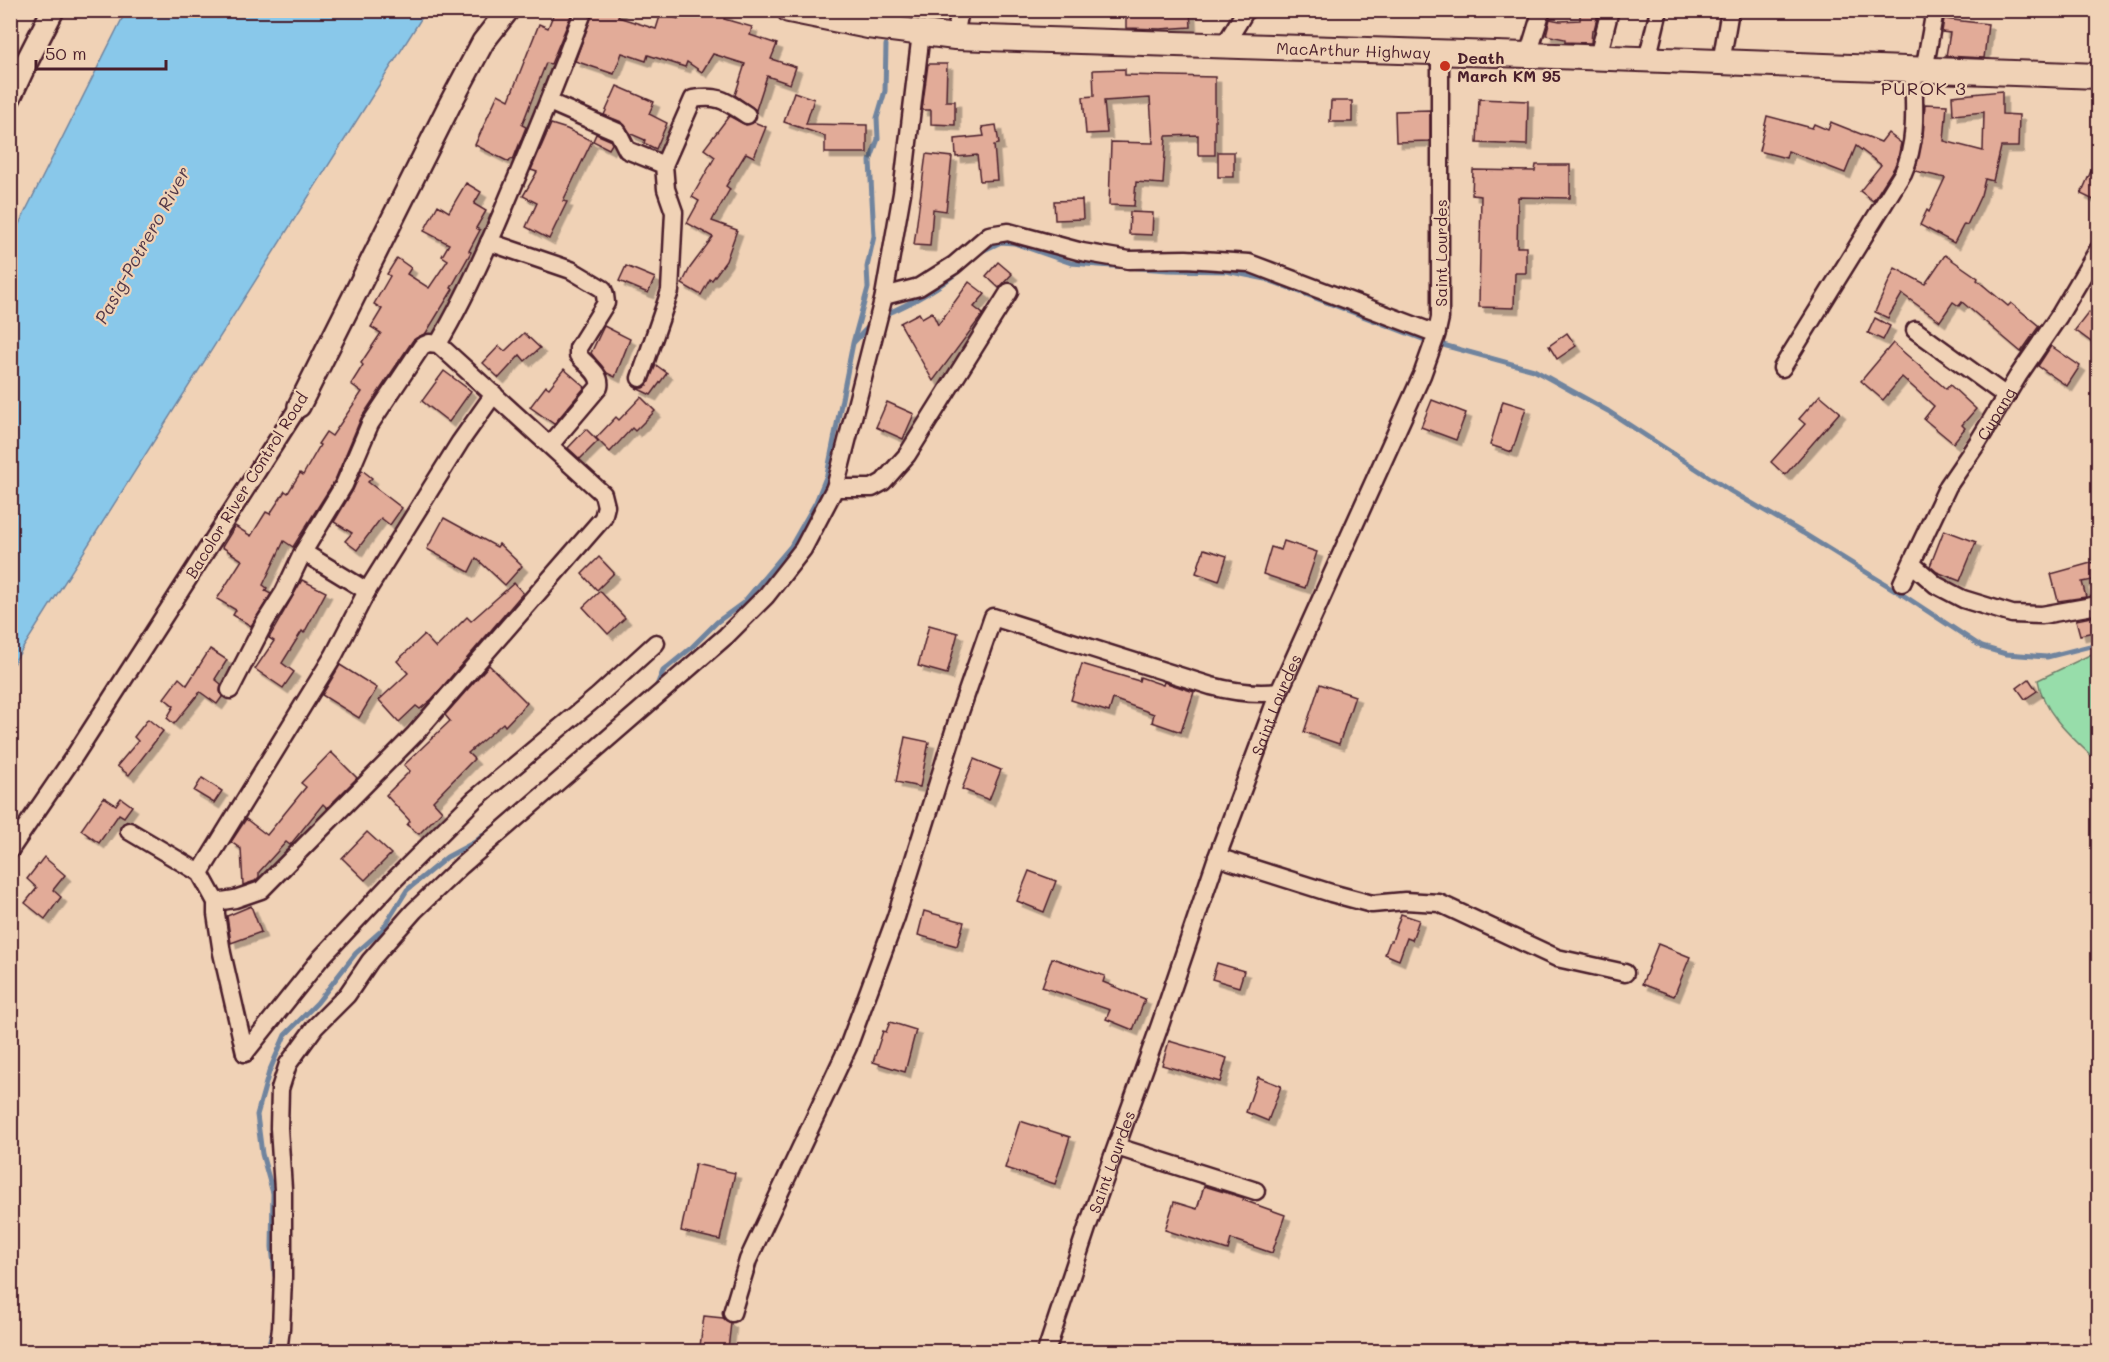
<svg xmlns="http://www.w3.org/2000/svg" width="2109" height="1362" viewBox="0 0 2109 1362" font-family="Mali,sans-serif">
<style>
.green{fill:#97ddaa;stroke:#707e6a;stroke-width:1.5}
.water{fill:#89c8ea;stroke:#70849e;stroke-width:1.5}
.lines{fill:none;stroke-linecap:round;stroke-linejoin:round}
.stream{stroke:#70849e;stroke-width:5}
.building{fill:#e2ab98;stroke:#4a1f2b;stroke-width:1.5;filter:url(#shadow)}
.minor-casing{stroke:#4a1f2b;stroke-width:21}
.tertiary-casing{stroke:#4a1f2b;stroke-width:26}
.secondary-casing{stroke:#4a1f2b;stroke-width:28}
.minor{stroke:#f0d2b6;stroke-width:16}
.tertiary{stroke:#f0d2b6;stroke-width:21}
.secondary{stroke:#f0d2b6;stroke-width:24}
.poi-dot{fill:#c8321e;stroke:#f0d2b6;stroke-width:2}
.labels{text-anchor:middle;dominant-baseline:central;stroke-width:4.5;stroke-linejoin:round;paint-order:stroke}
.street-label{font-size:16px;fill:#4a1f2b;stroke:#f0d2b6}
.poi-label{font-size:16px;font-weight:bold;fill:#4a1f2b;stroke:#f0d2b6;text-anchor:start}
.neighbourhood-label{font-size:18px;letter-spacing:1.5px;fill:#4a1f2b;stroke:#f0d2b6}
.water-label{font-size:18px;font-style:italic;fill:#533848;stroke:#f0d2b6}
</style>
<defs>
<filter id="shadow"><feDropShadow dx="5.5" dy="5.5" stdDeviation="0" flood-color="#0004"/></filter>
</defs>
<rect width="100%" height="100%" fill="#f0d2b6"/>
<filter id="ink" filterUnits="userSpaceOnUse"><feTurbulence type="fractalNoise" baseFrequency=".0167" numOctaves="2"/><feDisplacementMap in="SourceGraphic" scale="12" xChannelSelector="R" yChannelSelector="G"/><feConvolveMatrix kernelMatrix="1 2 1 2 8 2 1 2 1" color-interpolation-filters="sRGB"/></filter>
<g filter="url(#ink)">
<path class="green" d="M2098,651V762C2075,740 2043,714 2038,680Z"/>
<polygon class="water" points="126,11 426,11 11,667 11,240"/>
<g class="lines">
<g class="stream">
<polyline points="892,14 893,10"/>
<polyline points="982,251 1001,242 1014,243 1071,263 1168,270 1226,271 1266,279 1425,340 1534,370 1608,411 1729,490 1803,533 1903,595 1982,647 2006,654 2047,657 2098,644"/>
<path d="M882,316C910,304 938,289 961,269"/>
<polyline points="854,342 872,323"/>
<polyline points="655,690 663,671 691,648 717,622 743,603 791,546 816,502 827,475 853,343 868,288 867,267 874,236 870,161 878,139 877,118 885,91 886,45"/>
<polyline points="275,1276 272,1247 273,1193 262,1154 257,1115 269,1072 285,1035 317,1003 356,953 382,930 407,890 447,857 475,842 491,829"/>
<polyline points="267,1352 274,1326"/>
</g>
</g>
<g class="building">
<polygon points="555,10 572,13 551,64 546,63 522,125 526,127 513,160 511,159 509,162 475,145 498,94 509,100 539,24 548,28"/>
<polygon points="594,10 620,10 618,17 656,29 661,13 679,19 682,10 716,10 726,14 724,19 752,27 750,35 777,44 771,59 796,67 790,84 767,76 756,110 735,95 745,64 713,54 702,72 687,62 685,67 648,55 646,61 622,53 614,74 575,61"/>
<polygon points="1126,10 1190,10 1191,27 1160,29 1126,28"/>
<polygon points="1580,10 1597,10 1597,18 1594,30 1592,30 1591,43 1565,42 1565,39 1546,35 1550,19 1560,21 1580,20"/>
<polygon points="1944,19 1988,24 1984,58 1946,56 1950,33 1942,32"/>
<polygon points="928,64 947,64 946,101 955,101 955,125 931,124 931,110 922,110"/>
<polygon points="1125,69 1125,75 1215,77 1215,155 1198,155 1198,135 1166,136 1163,184 1136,182 1134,206 1109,205 1111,142 1153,143 1150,98 1104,101 1107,133 1086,134 1083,97 1094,96 1093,70"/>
<polygon points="617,86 654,102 649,114 667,123 656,149 644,143 645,140 631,134 622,122 604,115"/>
<polygon points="2002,91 2002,114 2019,115 2018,147 2001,147 1993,181 1985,179 1981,195 1967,225 1964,224 1954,243 1920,225 1927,210 1929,212 1945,178 1915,171 1923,137 1925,104 1947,105 1944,141 1983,151 1984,112 1953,115 1952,96"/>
<polygon points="794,92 814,99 806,124 867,125 867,153 825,153 825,136 784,122"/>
<polygon points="1479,99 1528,101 1527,145 1477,143"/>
<polygon points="1331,101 1352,101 1352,122 1330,122"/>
<polygon points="1430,110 1430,141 1396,142 1395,111"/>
<polygon points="729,116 746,125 754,122 766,127 754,157 746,153 726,186 730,189 714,217 712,221 737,230 726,261 712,280 710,279 701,295 682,284 690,268 713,237 687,223 699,201 692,197 715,157 704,149"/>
<polygon points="1767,116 1812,128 1814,124 1828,130 1831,122 1833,123 1881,142 1888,133 1901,143 1898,158 1894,168 1873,201 1860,191 1881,165 1856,146 1845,173 1788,151 1786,158 1759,151"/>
<polygon points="551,124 567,129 592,141 563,201 567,202 549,239 526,227 537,203 523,196 537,172 531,170"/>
<polygon points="996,125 999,144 994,145 997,180 980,181 977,155 956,157 955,139 984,136 982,127"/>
<polygon points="596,134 610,140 612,144 609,149 593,141"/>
<rect x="1218" y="152" width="16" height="25"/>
<polygon points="926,154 952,157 946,211 933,209 930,246 914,245"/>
<polygon points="2098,155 2098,202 2081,194"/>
<polygon points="1536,165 1570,165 1570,198 1518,197 1517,247 1526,247 1526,273 1515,273 1514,308 1479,307 1481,196 1472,195 1473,170 1535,171"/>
<polygon points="466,183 481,192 474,204 486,211 476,228 480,230 469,251 471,252 451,288 453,289 426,333 413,340 361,418 335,480 293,547 284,541 263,585 267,588 265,591 271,594 251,626 233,615 236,610 217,599 242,560 222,547 235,526 251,536 266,512 270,514 285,491 288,493 300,473 303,475 320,445 318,444 326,432 332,436 362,392 351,384 363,365 361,363 381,333 371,327 382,309 374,304 390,276 387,274 397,258 411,268 407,274 429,288 448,260 442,256 449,244 424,231 438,205 449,212"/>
<polygon points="1082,200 1083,219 1055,220 1054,201"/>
<polygon points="1130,212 1153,213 1152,235 1129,234"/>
<polygon points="1945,255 1978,278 1977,280 2008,306 2011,303 2039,326 2021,352 1962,302 1959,306 1953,302 1940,321 1902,294 1888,318 1875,312 1895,268 1925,284"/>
<polygon points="998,262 1012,274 999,288 986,276"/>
<polygon points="626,266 655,278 648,293 619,281"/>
<polygon points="969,282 985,294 974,307 983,314 933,381 900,323 919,313 922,318 932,312 938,325"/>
<polygon points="2089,312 2098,319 2098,347 2075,330"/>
<polygon points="1875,318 1890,326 1883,340 1868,333"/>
<polygon points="604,326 630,339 615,377 607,373 591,353"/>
<polygon points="524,333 540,348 525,361 520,355 499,378 483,363 499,346 505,351"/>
<polygon points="1567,333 1576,346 1557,359 1549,346"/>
<polygon points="1893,343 1946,389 1950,385 1976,409 1962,425 1965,428 1953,443 1924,419 1934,406 1902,377 1883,400 1861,381"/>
<polygon points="2051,346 2080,366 2067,386 2038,366"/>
<polygon points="656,365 667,373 651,395 636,388 643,388 647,385"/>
<polygon points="564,369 585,387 554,424 530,407 546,386 549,388"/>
<polygon points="444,371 471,391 449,422 422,401"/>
<polygon points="1820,395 1840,412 1785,475 1771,462 1805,424 1799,419"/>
<polygon points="641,397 655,411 635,431 632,428 610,452 596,438 616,417 619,420"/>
<polygon points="1432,400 1466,413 1456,440 1421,427"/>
<polygon points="1503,401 1526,408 1512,452 1490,445"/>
<polygon points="887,402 914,414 903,439 876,427"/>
<polygon points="586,429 598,441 580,459 568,448"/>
<polygon points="362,470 372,478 368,482 402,508 390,525 381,518 357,550 345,541 352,533 334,522 353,490"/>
<polygon points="444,518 497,547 499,544 522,566 505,585 476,558 469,572 427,549"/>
<polygon points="1944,530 1976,542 1960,581 1937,572 1930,566"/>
<polygon points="1284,541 1317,552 1305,588 1263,574 1271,547 1281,550"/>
<polygon points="1204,549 1227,556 1219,581 1196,573"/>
<polygon points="599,557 614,573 597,590 582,574"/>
<polygon points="2098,561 2098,579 2082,582 2086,597 2058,601 2051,574"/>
<polygon points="302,580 326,592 304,633 302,631 282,663 294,672 283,688 255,669 274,641 269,638"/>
<polygon points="514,583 523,593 432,699 420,709 416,706 399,722 379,700 408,673 397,661 424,635 436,648 467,617 471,621"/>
<polygon points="600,591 625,618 608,634 583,607"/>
<polygon points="2096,616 2098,631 2080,635 2076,620"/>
<polygon points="929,625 958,633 947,674 918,666"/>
<polygon points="210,649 227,660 215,679 221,684 220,691 222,697 217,704 200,692 174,724 167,718 174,706 164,698 179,678 187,685"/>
<polygon points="1082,664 1139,681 1140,677 1163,685 1164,682 1194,692 1181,732 1152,722 1154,714 1113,699 1109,712 1071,700"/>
<polygon points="340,665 377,688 359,718 322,695"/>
<polygon points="489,665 527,703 505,726 503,723 468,753 474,759 433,801 442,811 419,834 407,825 410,821 386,795 410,771 404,765 450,721 445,715"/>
<polygon points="2029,679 2037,691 2025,699 2017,688"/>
<polygon points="1320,684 1355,696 1339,744 1304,732"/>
<polygon points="148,719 163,731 129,775 117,766 138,741 134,737"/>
<polygon points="905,737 929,742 920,787 896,782"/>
<polygon points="331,752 357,778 327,808 323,804 290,845 286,842 259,872 259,877 255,881 243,885 241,849 231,842 246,819 267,835 306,787 301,783"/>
<polygon points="974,759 1001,770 989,800 962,789"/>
<polygon points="202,778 222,791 214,803 194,791"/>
<polygon points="104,797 116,805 121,798 132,806 124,817 119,814 99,843 81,830"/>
<polygon points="367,832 391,854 365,880 342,858"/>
<polygon points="44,857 65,875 53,890 61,897 45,919 25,903 37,888 27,879"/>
<polygon points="1029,871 1056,881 1044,912 1017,901"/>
<polygon points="251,906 261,932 231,943 227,916"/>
<polygon points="924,911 964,922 957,946 918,935"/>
<polygon points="1401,914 1419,920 1412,940 1407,938 1399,960 1385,954 1390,941 1392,941"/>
<polygon points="1658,944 1690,957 1674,996 1642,984"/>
<polygon points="1052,958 1105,976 1103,982 1145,999 1133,1030 1106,1019 1110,1010 1042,987"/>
<polygon points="1217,963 1244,971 1239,987 1212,979"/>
<polygon points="890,1022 916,1030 905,1072 873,1062 883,1031 886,1032"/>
<polygon points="1169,1041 1227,1058 1220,1082 1162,1065"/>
<polygon points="1258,1077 1281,1086 1268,1121 1246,1112"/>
<polygon points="1020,1121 1070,1137 1055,1184 1005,1168"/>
<polygon points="695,1164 735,1173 720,1240 681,1231"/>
<polygon points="1204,1186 1244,1198 1243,1200 1285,1215 1272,1253 1231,1239 1228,1250 1165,1230 1174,1202 1197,1209"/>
<polygon points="704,1316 723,1318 731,1323 728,1349 700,1346"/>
</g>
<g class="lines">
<defs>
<g id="minor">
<polyline points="921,33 902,193 884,296 835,488 872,488 883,482 907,455 1009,292"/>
<polyline points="955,37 960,10"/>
<polyline points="1224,46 1246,10"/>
<polyline points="1528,55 1542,10"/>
<polyline points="1598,57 1610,10"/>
<polyline points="1647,60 1659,10"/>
<polyline points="1721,63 1730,10"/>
<polyline points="1924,71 1935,10"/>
<polyline points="549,102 618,132 627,150 664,165 666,189 674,212 670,291 640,378"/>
<path d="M664,165L693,99C721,95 725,101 747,115"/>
<path d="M489,242L571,270L603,289L605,295L606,303L578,348V355C586,365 602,374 599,387L550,445"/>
<polyline points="884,296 919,287 954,265 989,235 1008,232 1082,252 1129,260 1186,259 1249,263 1429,331 1437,332"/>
<polyline points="1915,330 2006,396"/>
<path d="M438,344C466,297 488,247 509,196C535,135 560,73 584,10"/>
<path d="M1782,368L1903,173C1918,141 1914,105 1913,70"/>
<polyline points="303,552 367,591"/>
<polyline points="1912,564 1936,585 1963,599 2012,614 2042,615 2098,605"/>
<path id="s1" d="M1902,583L1948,486L1978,442L2018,376L2059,316L2098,250"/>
<polyline points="129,831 200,873 216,902 216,914 222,953 245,1053"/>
<polyline points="10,850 75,755 299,406"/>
<polyline points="1217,857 1331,893 1372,904 1405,901 1439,903 1557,958 1625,973"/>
<polyline points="200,873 334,655 367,591 460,442 494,394"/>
<polyline points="216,902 235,899 261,890 415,734 603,518 606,506 603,494 438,344 429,343 422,346 370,424 344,485 303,552 284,592 265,622 230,690"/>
<polyline points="245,1053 320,959 394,880 475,799 598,696 656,643"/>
<polyline points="1117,1147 1256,1191"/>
<path d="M732,1313L748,1260L848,1047L896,917L960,712L993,617L1211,686C1234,692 1255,695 1279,692"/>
<polyline points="278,1352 281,1328 283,1277 283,1189 279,1128 280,1089 288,1064 315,1027 347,995 370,961 414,911 461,866 726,636 766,596 803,549 835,488"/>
<path id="s2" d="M1046,1352L1087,1228L1160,1025L1217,857L1279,692L1422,375L1436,336L1440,318V53"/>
</g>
<g id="tertiary">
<polyline points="10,97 23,69 53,10"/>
<polyline points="299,406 450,104 483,42 508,10"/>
</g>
<g id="secondary">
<path id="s3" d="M789,10L868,26L955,37L1528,55L2098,76"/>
</g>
</defs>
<use href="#minor" class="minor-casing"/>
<use href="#tertiary" class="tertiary-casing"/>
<use href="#secondary" class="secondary-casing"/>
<use href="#minor" class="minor"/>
<use href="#tertiary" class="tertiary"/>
<use href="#secondary" class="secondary"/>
</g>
</g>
<circle class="poi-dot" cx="1445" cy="66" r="6"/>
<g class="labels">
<g class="street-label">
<text stroke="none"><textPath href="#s3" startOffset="567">MacArthur Highway</textPath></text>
<text transform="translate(1440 253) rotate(-90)">Saint Lourdes</text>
<text stroke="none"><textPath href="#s1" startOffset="194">Cupang</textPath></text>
<text transform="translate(246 485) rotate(-58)">Bacolor River Control Road</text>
<text stroke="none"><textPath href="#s2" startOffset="687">Saint Lourdes</textPath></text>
<text stroke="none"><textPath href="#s2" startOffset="201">Saint Lourdes</textPath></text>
</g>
<g class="poi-label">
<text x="1457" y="57">Death<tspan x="1457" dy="18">March KM 95</tspan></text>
</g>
<g class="neighbourhood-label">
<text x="1924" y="88">PUROK 3</text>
</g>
<g class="water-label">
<text transform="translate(142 245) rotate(-61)">Pasig-Potrero River</text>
</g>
</g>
<rect width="2109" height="1362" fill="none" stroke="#f0d2b6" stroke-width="36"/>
<rect x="18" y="18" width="2073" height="1326" fill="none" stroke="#4a1f2b" stroke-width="2" filter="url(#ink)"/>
<path d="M36 60v9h130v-9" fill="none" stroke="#4a1f2b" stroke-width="3"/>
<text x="45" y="60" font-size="18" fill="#4a1f2b" stroke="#f0d2b6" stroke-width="4.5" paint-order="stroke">50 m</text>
</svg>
